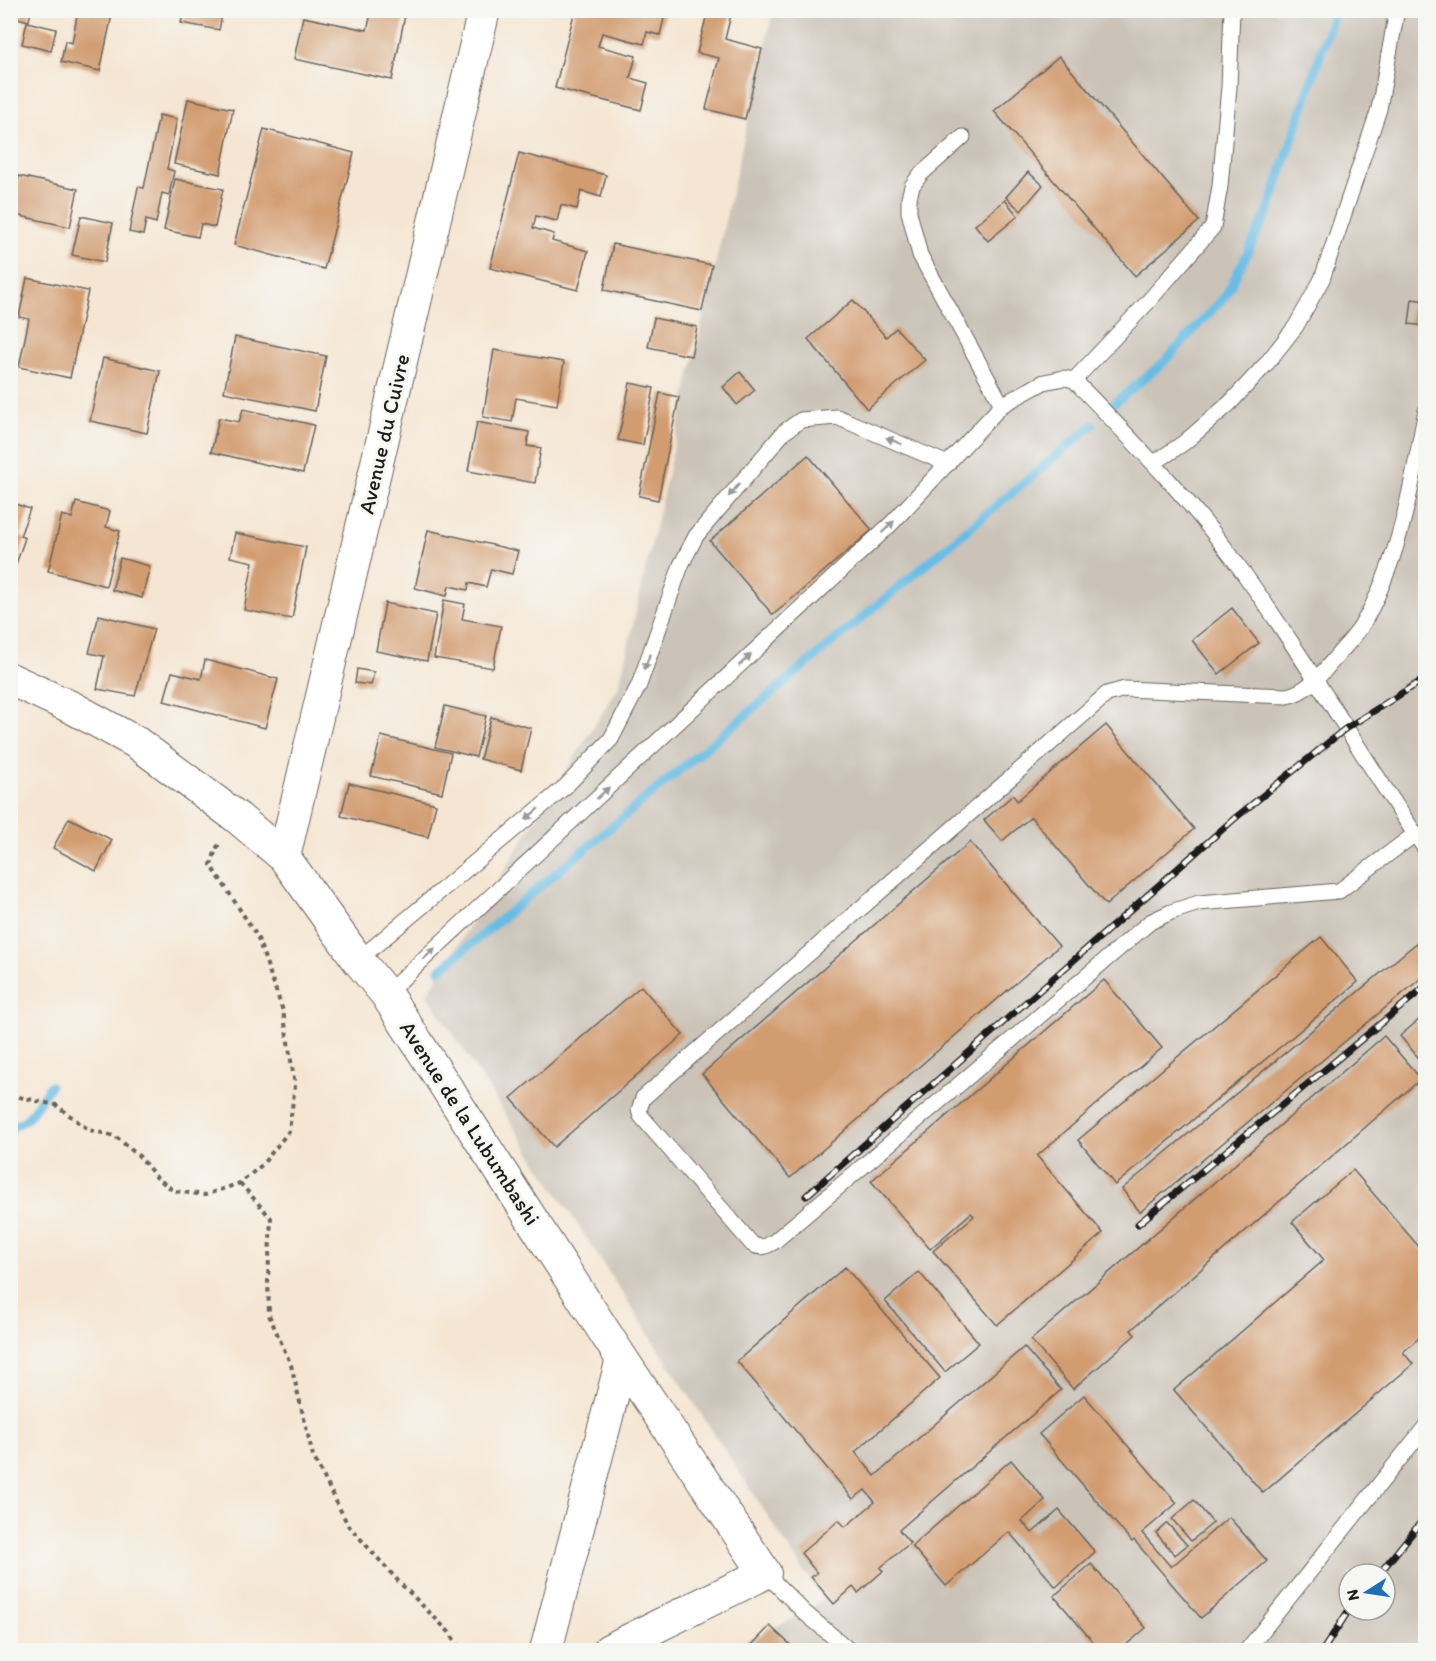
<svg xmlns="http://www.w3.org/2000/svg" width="1436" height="1661" viewBox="0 0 1436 1661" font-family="Itim,sans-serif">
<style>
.industrial{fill:#cbc3b8;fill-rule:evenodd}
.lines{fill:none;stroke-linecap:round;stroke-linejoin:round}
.stream{stroke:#67bce3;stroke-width:9}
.building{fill:#d29c71}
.lane-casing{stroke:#68635c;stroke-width:17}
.street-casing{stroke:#68635c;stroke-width:34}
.path{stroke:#68635c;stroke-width:4;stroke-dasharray:4.5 4.5;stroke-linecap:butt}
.lane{stroke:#fff;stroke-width:15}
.street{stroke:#fff;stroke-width:32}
.rail-casing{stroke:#1c1c1c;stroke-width:7}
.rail{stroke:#f6f6f2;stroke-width:4.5;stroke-dasharray:14;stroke-linecap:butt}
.oneway{fill:#999}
.labels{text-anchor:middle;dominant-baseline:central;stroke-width:6;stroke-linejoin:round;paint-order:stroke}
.street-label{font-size:22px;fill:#1c1c1c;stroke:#f6f6f2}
</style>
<rect width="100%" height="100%" fill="#f6f6f2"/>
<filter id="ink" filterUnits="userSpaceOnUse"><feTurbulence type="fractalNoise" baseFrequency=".0167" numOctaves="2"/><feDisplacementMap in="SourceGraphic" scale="12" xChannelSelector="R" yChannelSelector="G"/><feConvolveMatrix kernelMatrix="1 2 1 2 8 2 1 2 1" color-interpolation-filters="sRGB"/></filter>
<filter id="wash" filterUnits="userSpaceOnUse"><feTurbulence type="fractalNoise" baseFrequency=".008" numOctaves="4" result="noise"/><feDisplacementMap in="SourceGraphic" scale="24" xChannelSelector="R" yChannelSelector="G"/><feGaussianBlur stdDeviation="1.35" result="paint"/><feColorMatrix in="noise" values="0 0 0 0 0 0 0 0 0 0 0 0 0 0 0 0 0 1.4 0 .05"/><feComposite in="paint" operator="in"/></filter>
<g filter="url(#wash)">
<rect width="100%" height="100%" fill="#f5e6d3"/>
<path class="industrial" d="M773,11H1425V1650H709L734,1646L805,1613L822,1599L427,994L619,686ZM1349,1574H1385V1610H1349Z"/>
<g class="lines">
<g class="stream">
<polyline points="1104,412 1164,362 1226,295 1268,212 1335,10"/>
<polyline points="440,970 1093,425"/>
<polyline points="10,1129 28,1118 50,1086"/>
</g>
</g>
<g id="blocks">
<g class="building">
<polygon points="10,10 31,10 29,21 17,18 14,33 10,32"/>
<polygon points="78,10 113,10 100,71 61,62 65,41 72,43"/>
<polygon points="184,10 223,10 219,30 181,23"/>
<polygon points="372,10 406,10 392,80 294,59 303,17 367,30"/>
<polygon points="575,10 666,10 660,35 647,32 644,44 602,33 598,46 636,56 630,78 648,83 641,110 555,88"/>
<polygon points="708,10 732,11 725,39 762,49 745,119 706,109 719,58 697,53"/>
<polygon points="27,22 56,29 51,51 22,44"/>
<polygon points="1059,56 1199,221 1135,276 994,111"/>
<polygon points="188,99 233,109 220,174 174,164"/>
<polygon points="159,115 177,119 167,169 174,171 169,195 162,193 156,223 146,220 143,235 129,232 138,187 144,188"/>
<polygon points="264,129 354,153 324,269 234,245"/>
<polygon points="519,153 606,175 601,197 581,191 577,209 561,205 557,221 536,216 533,228 554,234 552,241 588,251 578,290 490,268"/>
<polygon points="1028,172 1043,185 1021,211 1006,197"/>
<polygon points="19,176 78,189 70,227 11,214"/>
<polygon points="175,179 223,189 215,227 201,224 198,237 164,230"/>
<polygon points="1005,200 1018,216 988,241 975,225"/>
<polygon points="81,216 113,223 105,262 72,255"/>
<polygon points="613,244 712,265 702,311 604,290"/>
<polygon points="27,278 88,291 70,378 19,367 29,319 19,317"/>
<polygon points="1412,299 1426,301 1426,326 1409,324"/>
<polygon points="853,300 886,337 896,328 925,360 867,409 808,339"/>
<polygon points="654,318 697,327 691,356 648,347"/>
<polygon points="235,337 326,356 315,411 224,392"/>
<polygon points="494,350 564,362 557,405 516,398 512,422 483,417"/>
<polygon points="103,358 160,371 147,433 90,421"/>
<polygon points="740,372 755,390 737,405 723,387"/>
<polygon points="630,383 654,388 643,445 618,440"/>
<polygon points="660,393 679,397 658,500 639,496"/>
<polygon points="243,409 314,425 303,473 211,452 219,418 239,422"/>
<polygon points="477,422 529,432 527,446 541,448 535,483 468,471"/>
<polygon points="808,455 872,530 773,615 710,541"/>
<polygon points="10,502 30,509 20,536 25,538 11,579"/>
<polygon points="76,502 110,511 106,527 120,531 106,586 48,571 62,515 72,518"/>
<polygon points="428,530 518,551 512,574 491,569 486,587 469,583 468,590 449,586 447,596 415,588"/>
<polygon points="235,533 306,547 292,619 244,610 253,562 230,557"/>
<polygon points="120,558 150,566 142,598 112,590"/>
<polygon points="444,600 465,604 462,619 501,626 493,668 434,658"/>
<polygon points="385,603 436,614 427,661 376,651"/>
<polygon points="1232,608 1259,643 1219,674 1192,640"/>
<polygon points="99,615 154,629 135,696 97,689 104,656 89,653"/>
<polygon points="205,660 278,679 265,728 164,701 172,672 201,679"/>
<polygon points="357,669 374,672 371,685 355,683"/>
<polygon points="445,706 486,716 476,757 435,747"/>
<polygon points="491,717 531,728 521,770 480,759"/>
<polygon points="1106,725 1194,829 1106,905 1031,817 1002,841 984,820 1013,795 1017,801"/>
<polygon points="381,736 451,753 442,793 371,776"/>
<polygon points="349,783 436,804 428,837 341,816"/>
<polygon points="69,818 112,840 96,871 53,848"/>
<polygon points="970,842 1059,946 790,1178 702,1074"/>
<polygon points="1426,935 1426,974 1140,1212 1122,1189"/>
<polygon points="1321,937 1358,982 1115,1185 1078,1140"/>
<polygon points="1104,980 1162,1048 1037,1156 1103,1233 997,1325 933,1251 974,1216 971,1213 930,1249 871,1181"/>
<polygon points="641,986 683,1035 554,1147 511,1098"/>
<polygon points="1421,1018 1426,1024 1426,1059 1422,1062 1400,1036"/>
<polygon points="1384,1036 1421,1079 1131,1330 1135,1335 1073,1389 1031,1340"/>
<polygon points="1353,1170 1426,1255 1426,1332 1403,1352 1413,1364 1263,1493 1174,1390 1324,1260 1292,1222"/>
<polygon points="845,1267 940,1378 855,1452 875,1476 1024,1347 1061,1390 899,1530 910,1543 880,1568 883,1571 858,1593 853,1587 834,1604 811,1577 817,1573 801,1553 839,1520 845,1527 875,1502 865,1490 853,1499 737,1361"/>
<polygon points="919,1272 979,1343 945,1372 885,1301"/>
<polygon points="1084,1395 1177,1503 1142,1533 1171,1567 1229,1517 1267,1561 1201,1618 1134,1540 1132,1542 1039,1434"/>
<polygon points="1011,1460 1045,1500 1022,1521 1032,1533 1059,1510 1095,1552 1056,1587 1009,1532 946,1586 912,1546"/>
<polygon points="1194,1500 1213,1523 1191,1541 1172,1519"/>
<polygon points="1167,1523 1187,1545 1175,1555 1156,1533"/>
<polygon points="1091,1564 1146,1628 1120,1650 1100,1650 1054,1596"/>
<polygon points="770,1626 796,1650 747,1650"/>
</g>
</g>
</g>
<g filter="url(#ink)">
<use href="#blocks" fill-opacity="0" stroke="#68635c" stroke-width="1.5"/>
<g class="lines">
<defs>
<g id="lane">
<polyline points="963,137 920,175 912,186 909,198 909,212 920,255 1002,405"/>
<polyline points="1074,380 1147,303 1213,227 1220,186 1229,87 1232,10"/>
<polyline points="1154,463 1185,442 1230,403 1267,363 1296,326 1322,279 1379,109 1397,10"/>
<path d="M1415,834L1339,891L1199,903L1171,912L1150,922L775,1241C766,1247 761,1249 752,1244L641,1116L639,1110L643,1098L1107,694L1125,689L1287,696C1309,691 1321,674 1336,657C1344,647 1355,637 1362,625C1400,561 1412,483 1426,410"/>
<polyline points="358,960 566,786 611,739 639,685 681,565 696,536 784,432 801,420 837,417 948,464"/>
<path d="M386,994L892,523L1002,405L1044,382L1064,378L1074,380C1131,439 1189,498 1237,564C1305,657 1361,756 1426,850"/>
<polyline points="765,1573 805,1613 849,1650"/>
<polyline points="1247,1650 1426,1426"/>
</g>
<g id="street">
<polyline points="10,679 73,708 137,743 238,818 284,857 358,960 386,994 622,1359 765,1573 609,1650"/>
<polyline points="284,857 484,10"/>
<polyline points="546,1650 622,1359"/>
</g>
</defs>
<use href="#lane" class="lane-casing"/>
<use href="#street" class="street-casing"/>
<g class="path">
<polyline points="10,1095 56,1105 89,1130 115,1136 140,1157 156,1177 174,1191 205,1195 240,1183 262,1165 289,1131 295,1085 283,1011 257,936 211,865 216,849 220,843"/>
<polyline points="240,1183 271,1218 268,1279 269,1315 291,1365 313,1456 348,1525 400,1583 449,1632 461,1650"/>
</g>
<use href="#lane" class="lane"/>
<use href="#street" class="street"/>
<defs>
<g id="rail">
<polyline points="806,1196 1234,819 1345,729 1426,678"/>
<polyline points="1138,1224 1426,986"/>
<polyline points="1379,1574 1426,1516"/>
<polyline points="1323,1650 1349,1610"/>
</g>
</defs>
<use href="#rail" class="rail-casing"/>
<use href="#rail" class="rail"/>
</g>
<defs><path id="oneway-solid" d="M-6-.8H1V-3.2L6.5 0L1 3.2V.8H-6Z" transform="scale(1.5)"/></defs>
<g class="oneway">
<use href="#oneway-solid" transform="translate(894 441) rotate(-157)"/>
<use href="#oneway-solid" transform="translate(734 490) rotate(130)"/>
<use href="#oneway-solid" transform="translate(888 527) rotate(-44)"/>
<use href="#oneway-solid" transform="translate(745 660) rotate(-43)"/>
<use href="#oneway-solid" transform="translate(647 662) rotate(109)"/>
<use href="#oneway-solid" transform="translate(603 793) rotate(-43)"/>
<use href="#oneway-solid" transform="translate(532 814) rotate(140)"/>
<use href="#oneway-solid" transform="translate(429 954) rotate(-43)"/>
</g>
</g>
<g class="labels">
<g class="street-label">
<text transform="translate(384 434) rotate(-77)">Avenue du Cuivre</text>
<text transform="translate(470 1123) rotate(57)">Avenue de la Lubumbashi</text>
</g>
</g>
<rect width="1436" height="1661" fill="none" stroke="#f6f6f2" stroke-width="36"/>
<g transform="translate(1367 1592) rotate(258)"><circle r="28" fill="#f6f6f2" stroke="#9f9f9c" stroke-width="1.5"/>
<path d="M0-4.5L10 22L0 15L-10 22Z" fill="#1f6fb2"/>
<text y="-9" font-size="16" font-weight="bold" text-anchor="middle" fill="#1c1c1c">N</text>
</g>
</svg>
